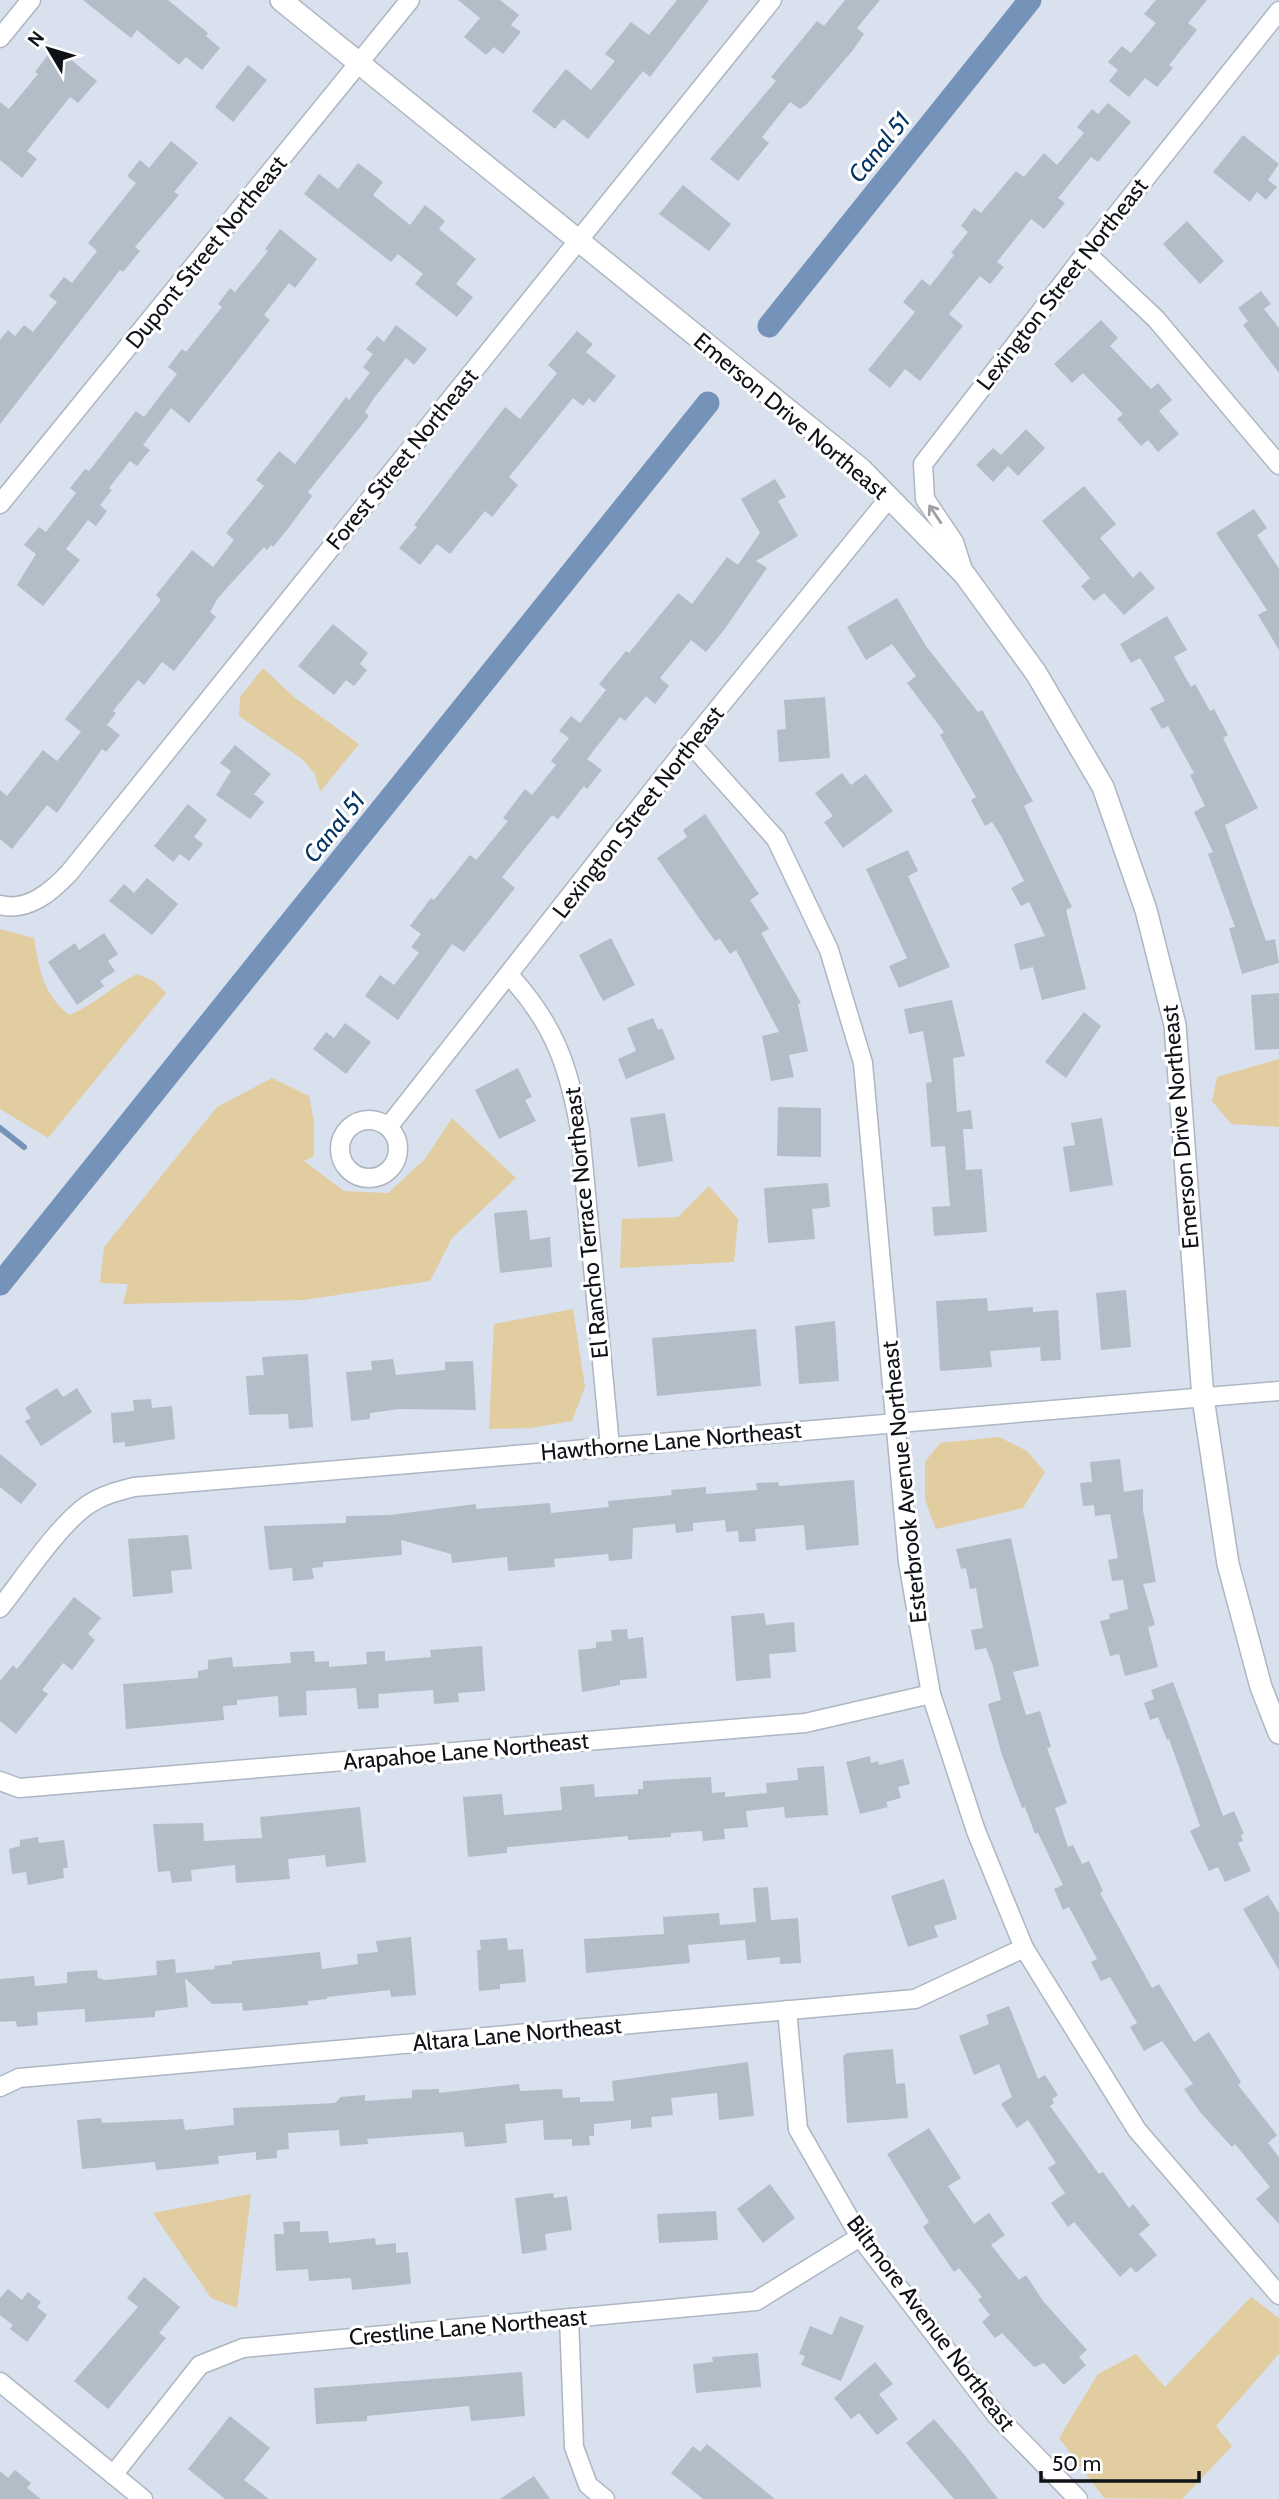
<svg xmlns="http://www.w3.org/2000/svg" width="1279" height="2499" viewBox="0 0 1279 2499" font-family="Cabin,sans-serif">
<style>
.green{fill:#e1cda0}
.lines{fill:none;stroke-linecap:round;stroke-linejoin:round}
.stream{stroke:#7593b9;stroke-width:6}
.canal{stroke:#7593b9;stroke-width:23}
.building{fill:#b3bdc8}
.minor-casing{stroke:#adb6c2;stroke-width:21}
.tertiary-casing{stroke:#adb6c2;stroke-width:24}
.minor{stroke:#fff;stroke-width:18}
.tertiary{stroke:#fff;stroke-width:21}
.oneway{stroke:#9fa0a2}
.labels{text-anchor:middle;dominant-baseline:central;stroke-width:6;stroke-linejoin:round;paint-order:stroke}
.street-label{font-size:23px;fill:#0f1216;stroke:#fff}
.water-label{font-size:24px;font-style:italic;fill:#033362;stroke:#fff}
</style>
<rect width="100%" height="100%" fill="#d8e1ed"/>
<g class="green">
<polygon points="263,668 295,698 359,744 320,792 315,774 302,759 239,716 240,697"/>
<path d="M0,929L34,938C40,972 42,992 69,1015C95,1005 112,986 137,974L154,981L166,993L48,1138L0,1109Z"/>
<polygon points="1279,1059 1279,1127 1231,1124 1212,1101 1217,1077"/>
<polygon points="272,1078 309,1096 314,1122 314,1156 304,1161 344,1191 388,1193 425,1159 452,1118 516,1178 452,1238 430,1281 304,1300 123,1304 128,1284 100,1283 104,1247 217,1107"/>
<polygon points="709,1186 738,1219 734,1262 620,1268 622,1219 678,1217"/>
<polygon points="573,1309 585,1387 572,1421 531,1428 489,1429 494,1324"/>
<polygon points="999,1437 1027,1451 1045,1472 1023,1508 936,1529 925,1500 925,1462 940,1443"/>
<polygon points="251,2194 237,2308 211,2298 153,2213"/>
<polygon points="1251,2297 1279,2318 1279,2354 1216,2426 1232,2446 1182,2499 1104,2498 1059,2438 1098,2374 1136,2354 1165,2387"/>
</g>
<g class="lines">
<polyline class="stream" points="0,1128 24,1147"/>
<g class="canal">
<polyline points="769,326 1030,0"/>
<polyline points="0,1284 708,403"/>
</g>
</g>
<g class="building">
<polygon points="83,0 168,0 208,33 206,36 220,48 202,70 186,57 179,65 137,30 131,38"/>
<polygon points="458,0 500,0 519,15 511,25 521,32 503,54 494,47 486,55 464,37 480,18"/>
<polygon points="677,0 709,0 650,77 643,71 588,139 563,119 555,129 532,111 566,69 591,90 615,61 605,54 631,22 649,35"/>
<polygon points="845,0 880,0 857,28 864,34 853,50 806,105 800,109 790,102 762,137 769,143 738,181 710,159 776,81 771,77 817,21 824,26"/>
<polygon points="1156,0 1207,0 1188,23 1197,30 1169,65 1173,68 1157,87 1145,78 1129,97 1109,81 1118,70 1108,62 1122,46 1131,53 1156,23 1144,14"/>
<polygon points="58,49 97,81 78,103 70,97 27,151 37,159 22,178 0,160 0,102 9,109 38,74 35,72 48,55 51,57"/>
<polygon points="248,65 267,80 233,122 215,107"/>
<polygon points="1108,103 1131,122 1098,162 1091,157 1058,198 1065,203 1044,229 1031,219 997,262 1004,267 990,284 980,276 949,314 963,326 920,381 905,369 890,388 868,370 915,312 903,302 922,279 930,286 954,255 951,253 968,232 961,226 974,208 981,213 1016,171 1024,177 1044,153 1057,165 1084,133 1077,127 1092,109 1098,114"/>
<polygon points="1243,135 1279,164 1268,180 1277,187 1266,200 1257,192 1250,202 1213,172"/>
<polygon points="171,141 198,163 174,192 179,195 135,247 140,251 123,272 120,270 0,424 0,340 8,330 15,336 24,325 33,332 57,302 49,296 64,277 72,283 97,251 88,243 136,183 127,176 140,160 149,168"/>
<polygon points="358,163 383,182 373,195 410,225 425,205 445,221 439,229 476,259 456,284 473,297 457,317 415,284 423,274 398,254 391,262 304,194 319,174 338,189"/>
<polygon points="683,185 731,224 709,251 659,214"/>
<polygon points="1187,221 1224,261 1200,284 1163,244"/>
<polygon points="280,229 317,259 295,288 289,283 264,315 270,320 189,423 171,408 143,445 150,450 137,466 130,461 109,488 112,490 100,505 107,511 96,526 88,520 66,549 80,560 43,606 17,585 36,554 24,545 39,527 46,532 76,493 70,488 85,469 89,471 136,411 144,417 177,374 168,367 182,349 186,352 222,307 218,304 230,288 235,292 268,251 265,249"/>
<polygon points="1261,291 1271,304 1264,309 1279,328 1279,373 1243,325 1248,321 1238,308"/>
<polygon points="1101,320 1118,338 1110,346 1151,389 1158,383 1172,400 1159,411 1179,434 1158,452 1148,440 1141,446 1117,419 1123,414 1083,373 1072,383 1054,364"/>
<polygon points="396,325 427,349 414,365 406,358 374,398 365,412 369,416 308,492 312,496 287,530 273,547 271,545 267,550 264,547 218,598 210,612 216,617 174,671 162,662 144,685 138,680 113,711 116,713 107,725 120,735 106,752 102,749 57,813 47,805 12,849 0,839 0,790 7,796 43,750 57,761 81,732 65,719 161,600 156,595 192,550 213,567 234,540 226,533 264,486 256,480 279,451 295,464 346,397 349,400 370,373 363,367 373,354 366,349 377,336 384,342"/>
<polygon points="577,331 593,344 586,352 616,376 594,403 589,398 583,406 573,398 509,477 518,485 492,517 485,511 450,554 437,544 420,565 399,548 417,527 414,525 505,407 520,419 557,373 548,365"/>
<polygon points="1026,429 1045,448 1018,476 1008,466 993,482 976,465 993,448 1001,455"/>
<polygon points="775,479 786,497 778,501 798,536 756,561 767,568 724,630 706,652 691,640 660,678 669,686 655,704 646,696 625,721 620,717 587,759 602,770 587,789 584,786 558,819 552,815 502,877 515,888 464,952 452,944 398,1020 365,996 380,975 394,985 419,953 411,947 421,934 410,926 431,898 434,900 470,855 476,860 508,821 503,818 525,789 532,795 556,765 551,761 569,738 559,731 571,716 580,723 606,690 599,684 626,651 629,653 678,593 692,604 727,557 738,565 760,533 741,499"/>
<polygon points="1084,486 1116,524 1100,538 1133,578 1140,571 1155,588 1124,615 1104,593 1094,601 1081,586 1090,578 1042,521"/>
<polygon points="1254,509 1267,528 1257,535 1279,569 1279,650 1258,615 1267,610 1216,533"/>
<polygon points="897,598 926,646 978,712 982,710 1033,801 1024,806 1072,907 1066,910 1086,989 1042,1000 1033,967 1020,970 1014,944 1045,936 1029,902 1021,906 1011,888 1024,881 1001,836 992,822 985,826 971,800 976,797 940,735 944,732 907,683 916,676 892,644 866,660 847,627"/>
<polygon points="1167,616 1187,650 1174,657 1191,687 1195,684 1210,711 1214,709 1228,735 1223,738 1258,808 1225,825 1266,941 1275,939 1279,963 1242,974 1229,928 1235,927 1208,854 1213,852 1194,812 1205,806 1190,775 1194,773 1168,726 1162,729 1150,708 1165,701 1140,658 1131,663 1120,644"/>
<polygon points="333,624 368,653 360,664 367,670 354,686 346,680 334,695 298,666"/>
<polygon points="825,697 830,758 779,762 777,730 786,729 784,700"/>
<polygon points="235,745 271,774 254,794 264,802 250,819 216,795 231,771 220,763"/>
<polygon points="842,773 851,785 866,774 893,811 843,848 824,822 833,816 815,793"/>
<polygon points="188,804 207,820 194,837 203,844 189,861 180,854 173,862 154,846"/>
<polygon points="705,814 759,894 750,900 769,929 761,933 801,1003 798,1004 808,1051 789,1055 794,1077 771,1081 762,1036 779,1032 736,950 730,954 720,939 715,941 657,858 687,837 683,830"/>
<polygon points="908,850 918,871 908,876 950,967 899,988 889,966 907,958 866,869"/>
<polygon points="147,878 178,904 152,935 109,901 124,884 134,893"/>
<polygon points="104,933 118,954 108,961 115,971 100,981 104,986 77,1005 48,962 75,943 79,950"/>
<polygon points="611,938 635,985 603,1001 579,955"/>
<polygon points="1279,993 1279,1049 1255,1050 1251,995"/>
<polygon points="952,1000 965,1056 953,1058 957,1112 971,1110 973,1129 963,1129 966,1170 982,1169 987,1232 934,1236 932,1207 950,1206 945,1146 931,1147 926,1083 932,1082 923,1031 909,1034 904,1009"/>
<polygon points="1084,1012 1101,1026 1066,1078 1045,1062"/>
<polygon points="653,1018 658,1030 662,1028 675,1059 626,1079 618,1059 636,1051 627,1028"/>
<polygon points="345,1023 371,1042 346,1074 313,1049 326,1032 334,1038"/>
<polygon points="518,1068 532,1097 525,1100 536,1121 499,1139 475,1090"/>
<polygon points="778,1107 821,1108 821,1157 777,1156"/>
<polygon points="665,1113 673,1161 638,1167 630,1118"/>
<polygon points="1102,1118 1113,1185 1070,1192 1063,1147 1075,1145 1071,1123"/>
<polygon points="828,1183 830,1207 812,1209 815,1239 768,1243 764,1188"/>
<polygon points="527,1210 530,1240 550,1237 552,1267 500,1273 494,1213"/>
<polygon points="1126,1290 1131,1347 1101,1350 1096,1293"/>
<polygon points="987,1298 988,1311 1033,1307 1033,1312 1058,1310 1061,1360 1041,1361 1040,1347 990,1351 992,1367 940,1371 936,1301"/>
<polygon points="835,1321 839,1381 799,1384 795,1326"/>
<polygon points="756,1329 761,1386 657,1396 652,1338"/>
<polygon points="308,1354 313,1427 289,1429 288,1414 249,1415 246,1376 264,1375 262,1357"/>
<polygon points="393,1359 396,1375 445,1370 445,1362 473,1361 476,1410 399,1409 370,1413 370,1419 351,1421 346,1372 372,1370 371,1361"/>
<polygon points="57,1388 63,1397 77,1388 92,1412 41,1446 25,1421 31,1418 25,1408"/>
<polygon points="151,1399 152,1408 172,1406 175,1439 125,1447 125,1442 113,1443 111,1413 134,1411 133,1400"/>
<polygon points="0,1454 37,1484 21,1504 0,1487"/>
<polygon points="1120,1459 1124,1492 1143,1489 1143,1510 1156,1582 1143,1584 1155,1625 1148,1627 1158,1667 1125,1676 1119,1654 1110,1656 1100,1621 1110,1619 1109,1614 1128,1609 1123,1580 1112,1581 1108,1560 1118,1558 1110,1514 1095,1516 1094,1505 1083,1506 1080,1483 1092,1482 1090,1462"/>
<polygon points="854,1480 859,1545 806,1550 804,1525 755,1529 756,1541 739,1542 738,1531 726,1532 725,1520 693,1523 693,1531 676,1533 675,1524 633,1528 632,1559 609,1561 608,1554 554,1559 555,1567 508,1571 507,1557 452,1563 451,1554 401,1540 402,1555 323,1562 323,1567 312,1568 314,1579 293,1581 292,1568 269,1570 264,1526 346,1523 346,1516 390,1515 476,1504 476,1509 550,1503 551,1513 609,1507 608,1501 672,1495 671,1490 706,1487 706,1494 757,1490 756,1483 778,1482 779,1486"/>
<polygon points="188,1535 192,1569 171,1571 173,1593 133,1597 128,1539"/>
<polygon points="1011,1538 1039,1666 1013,1672 1026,1715 1040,1711 1051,1747 1047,1748 1067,1803 1055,1808 1068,1847 1073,1845 1082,1864 1089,1861 1103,1891 1100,1893 1152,1988 1159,1984 1194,2042 1209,2032 1241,2082 1238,2085 1277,2135 1268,2143 1279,2157 1279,2224 1256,2199 1270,2187 1235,2144 1232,2147 1200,2112 1184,2089 1193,2084 1162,2041 1144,2051 1130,2027 1137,2023 1110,1977 1101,1981 1091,1962 1097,1959 1069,1907 1063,1910 1054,1889 1063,1885 1038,1833 1035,1834 1025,1807 1022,1808 1002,1755 988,1704 1001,1700 993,1666 986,1648 975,1650 971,1630 983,1628 976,1588 970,1589 966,1568 961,1569 956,1549"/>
<polygon points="74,1597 101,1618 88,1634 95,1640 72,1670 63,1663 42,1690 48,1694 16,1734 0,1721 0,1681 13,1665 17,1669"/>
<polygon points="764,1613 766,1625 794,1622 796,1652 769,1654 771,1678 736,1681 731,1616"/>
<polygon points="627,1629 628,1639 643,1637 647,1678 620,1680 620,1685 582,1692 578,1650 596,1648 596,1642 612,1641 611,1630"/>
<polygon points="482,1646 485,1691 458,1693 459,1702 434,1704 433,1690 378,1694 379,1708 358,1709 356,1688 306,1691 307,1715 279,1717 278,1696 237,1700 237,1705 223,1706 224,1720 126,1729 123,1684 198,1678 198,1671 208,1669 208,1660 232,1657 233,1667 291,1663 290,1652 314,1651 315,1662 329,1661 329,1667 367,1664 366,1652 385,1651 385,1661 431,1657 430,1650"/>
<polygon points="1173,1682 1223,1816 1234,1811 1244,1834 1241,1835 1243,1841 1238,1843 1251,1871 1225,1882 1218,1867 1209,1871 1190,1831 1200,1826 1169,1739 1167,1740 1158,1717 1150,1720 1144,1703 1154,1699 1151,1690"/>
<polygon points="870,1756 871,1763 878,1761 879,1765 903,1759 910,1784 898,1787 901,1798 886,1802 888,1807 860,1814 846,1762"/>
<polygon points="824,1766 828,1815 785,1818 784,1807 746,1811 748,1827 724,1829 725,1839 703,1841 702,1831 671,1833 671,1837 628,1840 628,1836 507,1847 507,1853 468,1857 463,1797 502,1794 504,1815 562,1810 560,1787 594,1784 595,1797 638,1794 638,1789 643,1789 643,1781 711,1777 712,1793 725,1792 725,1797 767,1793 766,1783 798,1780 797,1768"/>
<polygon points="360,1807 366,1862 326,1867 325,1855 288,1859 290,1879 236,1883 235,1865 191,1870 192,1881 172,1883 170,1871 158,1872 153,1824 203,1823 204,1841 262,1838 260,1817"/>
<polygon points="38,1837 39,1843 64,1840 68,1868 63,1868 64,1878 28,1885 26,1872 12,1874 9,1849 20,1846 20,1840"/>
<polygon points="944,1879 957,1919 934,1926 938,1937 908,1947 891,1896"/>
<polygon points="768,1887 771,1920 798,1918 801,1963 780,1964 780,1957 747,1960 745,1940 688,1945 690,1963 586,1973 584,1939 664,1934 663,1917 719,1913 720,1925 756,1922 753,1888"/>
<polygon points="1268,1895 1279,1913 1279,1970 1243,1909"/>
<polygon points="411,1937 416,1995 391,1997 390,1990 327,1997 327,1999 308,2001 308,2005 243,2011 242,2003 212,2004 185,1978 188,2007 155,2011 155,2017 85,2022 85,2009 37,2012 38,2025 17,2027 16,2021 0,2022 0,1979 34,1976 35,1986 67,1983 67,1972 97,1970 98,1978 105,1980 157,1975 156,1961 175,1959 176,1973 215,1969 214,1966 232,1964 232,1961 320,1952 322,1969 358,1964 357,1954 378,1952 376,1941"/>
<polygon points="507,1938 508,1950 523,1949 526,1982 500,1984 500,1989 479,1991 477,1950 481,1950 480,1940"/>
<polygon points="1009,2006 1038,2079 1045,2075 1058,2095 1052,2099 1054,2103 1050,2106 1099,2174 1103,2172 1129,2208 1133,2204 1150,2225 1139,2234 1157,2255 1136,2273 1131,2267 1120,2277 1074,2222 1068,2227 1051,2203 1065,2193 1048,2168 1056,2163 1028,2120 1017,2128 1001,2104 1012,2097 999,2064 974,2075 959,2036 989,2024 986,2015"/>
<polygon points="893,2049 896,2084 905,2083 908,2118 847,2123 843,2056 847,2053"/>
<polygon points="748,2062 754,2116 719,2120 717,2093 671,2098 673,2115 651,2117 652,2127 631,2129 631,2120 594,2124 594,2136 589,2136 590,2145 572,2146 572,2139 544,2140 543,2120 505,2124 507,2143 465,2147 463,2132 367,2139 368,2144 340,2146 339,2130 288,2133 289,2149 277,2150 277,2158 256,2160 256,2152 218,2156 219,2164 156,2170 155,2162 82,2169 77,2120 101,2118 102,2123 183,2119 185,2130 234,2125 233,2108 335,2103 341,2097 365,2095 365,2101 412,2098 412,2090 439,2089 439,2093 519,2084 520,2091 562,2089 563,2098 580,2097 580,2102 614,2101 612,2081"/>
<polygon points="929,2128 961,2178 948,2186 974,2224 989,2213 1005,2235 991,2245 1019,2280 1026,2275 1043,2301 1087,2350 1079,2357 1086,2365 1064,2385 1044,2363 1034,2367 1002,2333 995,2338 982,2322 990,2315 978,2300 982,2297 959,2268 954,2272 923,2227 929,2222 887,2154"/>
<polygon points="770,2184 795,2218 763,2243 737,2209"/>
<polygon points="553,2193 554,2198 567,2196 572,2230 545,2234 547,2250 522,2254 515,2198"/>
<polygon points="716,2211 718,2240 659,2243 657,2214"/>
<polygon points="300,2221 300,2232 328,2231 329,2243 375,2238 376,2245 396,2243 396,2253 408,2252 411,2284 352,2290 351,2278 309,2281 308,2269 276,2271 274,2234 284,2234 283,2222"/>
<polygon points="144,2277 180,2307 159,2333 166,2338 108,2409 74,2381 138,2307 127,2298"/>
<polygon points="8,2289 22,2300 28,2292 41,2302 37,2307 47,2315 27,2342 10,2329 13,2325 0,2315 0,2298"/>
<polygon points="840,2316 864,2326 841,2381 801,2365 805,2356 799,2354 810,2326 832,2335"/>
<polygon points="758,2353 761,2387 696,2393 693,2364 713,2362 712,2357"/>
<polygon points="875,2362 893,2384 879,2394 898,2419 877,2435 859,2413 851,2419 834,2398"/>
<polygon points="522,2372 525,2416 471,2421 469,2406 367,2416 367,2421 316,2424 314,2388"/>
<polygon points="230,2416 270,2448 244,2480 269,2499 225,2499 188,2469"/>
<polygon points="934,2419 967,2458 998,2499 954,2499 906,2443"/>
<polygon points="707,2444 775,2499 703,2499 671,2473 693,2446 700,2452"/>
<polygon points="15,2470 31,2483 27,2488 41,2499 0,2499 0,2471 8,2478"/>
<polygon points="534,2476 550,2499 500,2499"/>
</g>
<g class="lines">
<defs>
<g id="minor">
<polyline points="0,38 31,0"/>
<polyline points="1086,253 1156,319 1279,465"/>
<polyline points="0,504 410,0"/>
<polyline points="964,573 954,542 925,499 923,464 1086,253 1279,11"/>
<polyline points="690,743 776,839 829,950 863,1063 908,1562 931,1694 976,1831 1024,1948 1137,2130 1279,2295"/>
<path d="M0,905C28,912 51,892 69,873L772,0"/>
<path d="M510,976C554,1024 569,1067 580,1130L610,1446"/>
<circle cx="369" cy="1149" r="29"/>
<polyline points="389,1126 690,743 889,498"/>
<path d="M0,1608C23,1579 59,1524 89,1504C103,1495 118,1491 134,1487L1279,1391"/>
<polyline points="0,1781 19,1788 805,1723 931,1694"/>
<polyline points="787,2010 798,2129 860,2237 996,2415 1078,2499"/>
<polyline points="0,2087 19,2078 915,1999 1024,1948"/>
<polyline points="569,2318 574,2447 588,2485 605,2499"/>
<polyline points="0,2382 143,2499"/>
<polyline points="113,2475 200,2365 243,2348 756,2301 860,2237"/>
</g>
<polyline id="tertiary" points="281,0 861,469 965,575 1036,673 1103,787 1146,910 1175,1025 1203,1398 1228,1564 1261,1687 1279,1733"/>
</defs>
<use href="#minor" class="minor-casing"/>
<use href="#tertiary" class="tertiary-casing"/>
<use href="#minor" class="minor"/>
<use href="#tertiary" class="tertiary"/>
</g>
<defs><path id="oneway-shaft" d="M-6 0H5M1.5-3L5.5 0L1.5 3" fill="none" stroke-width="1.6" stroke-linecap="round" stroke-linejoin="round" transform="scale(1.75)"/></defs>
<use class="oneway" href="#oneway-shaft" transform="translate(935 514) rotate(-124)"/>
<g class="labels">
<g class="street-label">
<text transform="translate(206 252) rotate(-51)">Dupont Street Northeast</text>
<text transform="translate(1062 284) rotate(-52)">Lexington Street Northeast</text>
<text transform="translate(791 416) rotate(40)">Emerson Drive Northeast</text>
<text transform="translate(402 459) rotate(-51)">Forest Street Northeast</text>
<text transform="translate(638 812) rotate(-52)">Lexington Street Northeast</text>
<text transform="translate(1180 1127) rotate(-95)">Emerson Drive Northeast</text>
<text transform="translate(586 1223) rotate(-96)">El Rancho Terrace Northeast</text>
<text transform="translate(671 1441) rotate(-5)">Hawthorne Lane Northeast</text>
<text transform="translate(904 1482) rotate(-96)">Esterbrook Avenue Northeast</text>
<text transform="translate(466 1751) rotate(-5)">Arapahoe Lane Northeast</text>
<text transform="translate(517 2034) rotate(-5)">Altara Lane Northeast</text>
<text transform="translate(931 2323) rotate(53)">Biltmore Avenue Northeast</text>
<text transform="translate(468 2327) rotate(-5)">Crestline Lane Northeast</text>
</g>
<g class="water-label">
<text transform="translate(879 147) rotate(-51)">Canal 51</text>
<text transform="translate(334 827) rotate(-51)">Canal 51</text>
</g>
</g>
<g transform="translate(49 49) rotate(308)" stroke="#ffffff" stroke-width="5" paint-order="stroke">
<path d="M0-5L12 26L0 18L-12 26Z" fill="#0f1216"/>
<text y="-10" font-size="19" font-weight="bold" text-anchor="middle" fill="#0f1216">N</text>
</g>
<path d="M1041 2471v10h158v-10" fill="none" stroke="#0f1216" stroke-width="3.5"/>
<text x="1052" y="2471" font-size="21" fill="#0f1216" stroke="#ffffff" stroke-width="5" paint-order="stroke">50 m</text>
</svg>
